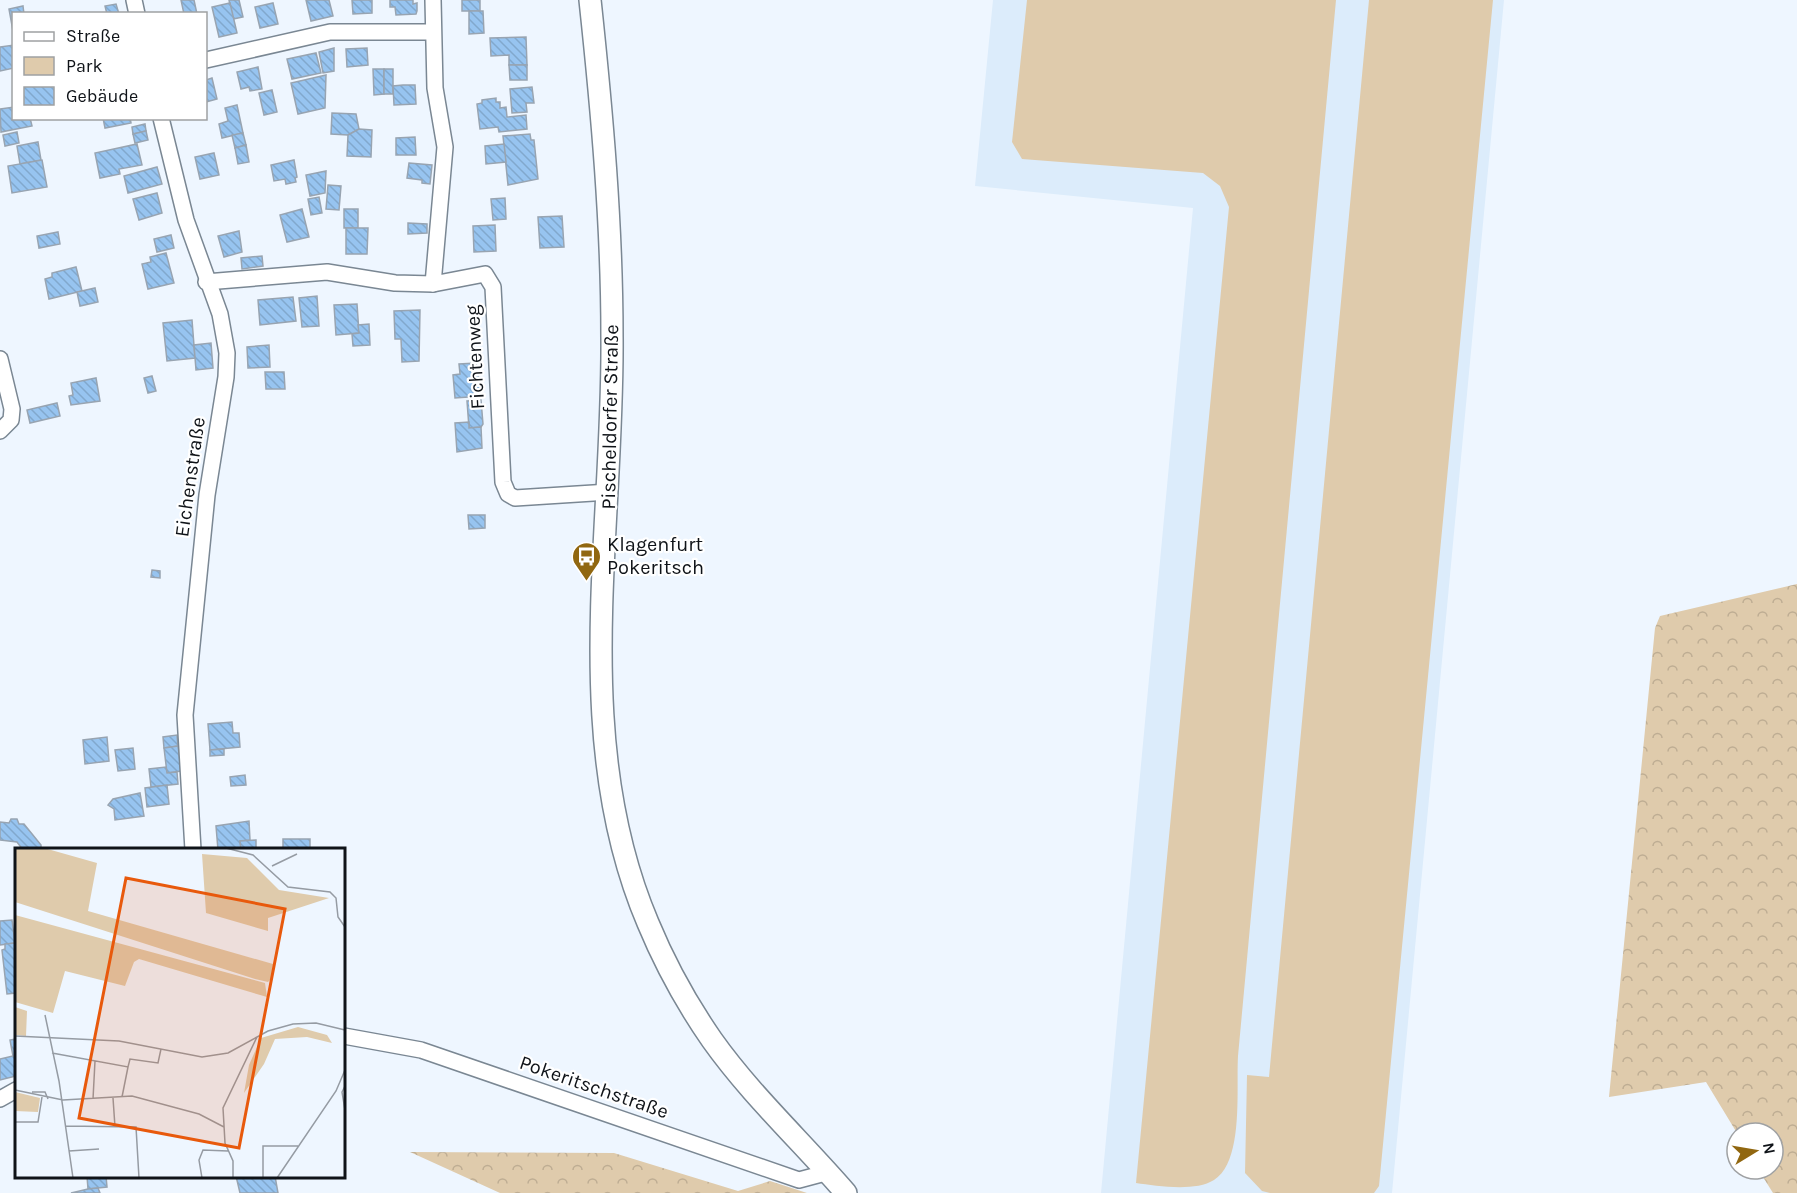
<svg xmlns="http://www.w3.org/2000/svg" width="1797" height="1193" viewBox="0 0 1797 1193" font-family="Karla,sans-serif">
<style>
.built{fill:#dcecfb}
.green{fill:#dfcbac}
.forest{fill:url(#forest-crowns)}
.building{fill:url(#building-back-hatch);stroke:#98a4b1;stroke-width:1.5}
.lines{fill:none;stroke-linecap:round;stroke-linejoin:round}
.street-casing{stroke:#7a8793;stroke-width:18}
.secondary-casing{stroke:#7a8793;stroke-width:24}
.street{stroke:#fff;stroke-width:15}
.secondary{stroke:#fff;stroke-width:21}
.labels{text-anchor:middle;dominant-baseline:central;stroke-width:4.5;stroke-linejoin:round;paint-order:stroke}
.street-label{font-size:20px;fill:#0f1318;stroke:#fff}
.poi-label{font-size:20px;fill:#0f1318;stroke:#fff;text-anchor:start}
.inset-road{fill:none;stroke:#959ba3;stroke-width:1.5}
.view{fill:#e8590c;fill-opacity:0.15;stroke:#e8590c;stroke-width:3}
.inset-edge{fill:none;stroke:#0f1318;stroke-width:3}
</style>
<defs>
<pattern id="forest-crowns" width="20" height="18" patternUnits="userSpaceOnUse" patternTransform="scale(1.5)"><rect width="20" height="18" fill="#dfcbac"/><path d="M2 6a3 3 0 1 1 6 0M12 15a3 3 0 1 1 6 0" fill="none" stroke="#bead93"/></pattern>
<pattern id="building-back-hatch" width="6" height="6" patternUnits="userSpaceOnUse" patternTransform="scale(1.5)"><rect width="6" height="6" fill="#97c4f0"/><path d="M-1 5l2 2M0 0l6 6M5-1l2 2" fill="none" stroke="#81a8cd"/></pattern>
</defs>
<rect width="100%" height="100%" fill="#eef6ff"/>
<polygon class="built" points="993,0 1504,0 1392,1193 1101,1193 1193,208 975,186"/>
<g class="green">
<path d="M1027,0H1336L1238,1056C1236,1089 1244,1161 1214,1180C1195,1192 1157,1186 1136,1183L1229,207L1220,186L1203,173L1022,159L1012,142Z"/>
<polygon points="1369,0 1493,0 1379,1186 1374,1193 1270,1193 1262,1191 1245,1173 1247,1075 1269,1077"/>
</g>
<g class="forest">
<polygon points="1797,584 1797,1193 1773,1193 1758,1169 1773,1169 1773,1133 1737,1133 1706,1082 1609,1097 1655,628 1660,616"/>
<polygon points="410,1152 614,1153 738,1191 770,1181 807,1193 500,1193"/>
</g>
<g class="building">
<polygon points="181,0 194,0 197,14 184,14"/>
<polygon points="229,0 239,0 243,17 233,19"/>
<polygon points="306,0 329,0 333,16 311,21"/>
<polygon points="352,0 372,0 372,13 353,14"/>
<polygon points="390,0 413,0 413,4 417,3 417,11 416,14 396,15 395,7 390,7"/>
<rect x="462" y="0" width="18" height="11"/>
<polygon points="230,3 237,33 219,37 212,7"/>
<polygon points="273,3 278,24 260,28 255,7"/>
<polygon points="116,4 119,14 107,14 105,6"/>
<polygon points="23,6 24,14 14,14 13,31 9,9"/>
<polygon points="469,11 483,11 484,33 469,34"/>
<polygon points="526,37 527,65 509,65 509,55 491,56 490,38"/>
<polygon points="14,45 14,68 0,71 0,47"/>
<polygon points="334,48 334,71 323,73 319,52"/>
<polygon points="367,48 368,65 347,67 346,49"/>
<polygon points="316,53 321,73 292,79 287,59"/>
<polygon points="509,65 527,65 527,80 510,80"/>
<polygon points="258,67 262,89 250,91 249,87 241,89 237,72"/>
<polygon points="373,69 384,69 384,94 374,95"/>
<rect x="384" y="69" width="9" height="25"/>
<polygon points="326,75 325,108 298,114 291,83"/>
<polygon points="212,78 217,99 206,102 206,80"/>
<polygon points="403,85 415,85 416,104 394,105 393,86"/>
<polygon points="532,87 534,103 526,103 527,112 512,113 510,89"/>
<polygon points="272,90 277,112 264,115 259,93"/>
<polygon points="496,98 496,102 500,102 500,108 506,107 507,117 526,115 527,129 499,132 498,127 480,129 477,104 482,103 482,100"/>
<polygon points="237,105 243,133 222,138 219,124 228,121 225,108"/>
<polygon points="14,107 14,118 30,118 32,126 1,132 0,109"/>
<polygon points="332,113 356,114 359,129 348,135 331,134"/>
<polygon points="103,118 130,118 131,123 105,128"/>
<polygon points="145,124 146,131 133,134 132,127"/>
<polygon points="359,129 372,130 371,157 347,156 348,135"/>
<polygon points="146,131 148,140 135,143 133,134"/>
<polygon points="17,132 19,143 5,146 3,135"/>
<polygon points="243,133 246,145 235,148 232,135"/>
<polygon points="530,134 531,140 534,140 538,179 508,185 503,136"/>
<polygon points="415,137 416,155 396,155 396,138"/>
<polygon points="38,142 41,160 20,164 17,146"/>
<polygon points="137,144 142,165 119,169 120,174 100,178 95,153"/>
<polygon points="504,144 506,162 486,164 485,146"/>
<polygon points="246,145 249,162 238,164 235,148"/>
<polygon points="214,153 219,175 200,179 195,157"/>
<polygon points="42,160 47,187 12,193 8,166"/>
<polygon points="294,160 297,177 295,178 296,182 286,184 285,179 274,181 271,165"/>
<polygon points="409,163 432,165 430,184 422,183 422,180 407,178"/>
<polygon points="157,167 162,184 128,193 124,176"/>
<polygon points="326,171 325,193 310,196 306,175"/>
<polygon points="328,185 341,186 339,210 326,209"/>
<polygon points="157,193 162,213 139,220 133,199"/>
<polygon points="319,197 322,213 311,215 308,199"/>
<polygon points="505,198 506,219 493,220 491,199"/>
<polygon points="302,209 309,237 287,242 280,215"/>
<rect x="344" y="209" width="14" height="19"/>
<polygon points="562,216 564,247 540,248 538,217"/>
<polygon points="408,223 427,224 427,233 408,234"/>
<polygon points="495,225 496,251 474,252 473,226"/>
<polygon points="346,228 368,228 367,254 346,254"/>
<polygon points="239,231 242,252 224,257 218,236"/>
<polygon points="58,232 60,244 39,248 37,236"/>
<polygon points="171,235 174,248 157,252 154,239"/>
<polygon points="166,253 174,283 148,289 142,264 151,262 150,257"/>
<polygon points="262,256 263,266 242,269 241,258"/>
<polygon points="76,267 82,291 49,299 45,279 52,277 52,273"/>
<polygon points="95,288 98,302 80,306 77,292"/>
<polygon points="317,296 319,326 302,327 299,298"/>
<polygon points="293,297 296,321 260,325 258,300"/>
<polygon points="357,304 359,333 336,335 334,305"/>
<polygon points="420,310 419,361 402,362 401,339 395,339 394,311"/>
<polygon points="192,320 195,358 167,361 163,323"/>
<polygon points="369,324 370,345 353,346 352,334 359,333 358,325"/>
<polygon points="211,343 213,368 196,370 194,345"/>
<polygon points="269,345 270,367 248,368 247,347"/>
<polygon points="476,363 482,396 455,398 453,375 460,374 459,364"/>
<polygon points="265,372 284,372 285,389 266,389"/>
<polygon points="152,376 156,391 148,393 144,378"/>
<polygon points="96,378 100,401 71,405 69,396 73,395 71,383"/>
<polygon points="481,400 483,424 481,427 469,428 467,401"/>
<polygon points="57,403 60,416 30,423 27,410"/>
<polygon points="469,422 469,428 481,427 482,448 457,452 455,423"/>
<polygon points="468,515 485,515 485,528 469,529"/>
<polygon points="152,570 160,571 160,578 151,577"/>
<polygon points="232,722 233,733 239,733 240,747 210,750 208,724"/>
<polygon points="177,735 178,746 164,748 163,737"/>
<polygon points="107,737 109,761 85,764 83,740"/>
<polygon points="178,746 181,771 167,773 164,748"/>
<polygon points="133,748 135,769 118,771 115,750"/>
<polygon points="224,749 224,755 210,756 210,750"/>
<polygon points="166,767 167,773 177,772 178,784 151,787 149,769"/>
<polygon points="245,775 246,785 231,786 230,777"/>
<polygon points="167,785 169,804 147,807 145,788"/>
<polygon points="140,793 144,816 115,820 114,809 108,805 113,799"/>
<polygon points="11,819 17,819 19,824 24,824 41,845 41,850 23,850 17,842 0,840 0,822 9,823"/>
<polygon points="249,821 250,840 240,841 241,848 218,850 216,826"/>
<rect x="283" y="839" width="27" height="11"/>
<polygon points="256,840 256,850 241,850 240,841"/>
<polygon points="12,920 15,943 0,945 0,921"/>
<polygon points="15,943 16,993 7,994 2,950 5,949 5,944"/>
<polygon points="16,1039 16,1076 0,1080 0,1059 13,1056 10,1040"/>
<polygon points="87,1176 106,1176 107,1187 88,1189"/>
<polygon points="236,1176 275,1176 278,1193 240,1193"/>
<polygon points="98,1188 100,1193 71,1193 88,1189"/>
</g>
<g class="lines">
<defs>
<g id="street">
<polyline points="134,0 137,14"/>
<polyline points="433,0 435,88 445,147 433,284 485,274 493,287 503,482 508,494 515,498 609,492"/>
<polyline points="206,60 330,32 432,32"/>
<polyline points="161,118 186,220 220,314 227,353 226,377 207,495 185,715 193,850"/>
<polyline points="206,282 327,272 395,283 433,284"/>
<polyline points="0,359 12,409 11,420 0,431"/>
<polyline points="344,1036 421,1050 799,1180 829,1172"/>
<polyline points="0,1099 16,1090"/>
</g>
<path id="secondary" d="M590,0C602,112 612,224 612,337C614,531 569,738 648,923C665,964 687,1004 712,1040C751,1095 802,1142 846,1193"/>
</defs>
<use href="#street" class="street-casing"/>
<use href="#secondary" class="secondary-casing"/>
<use href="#street" class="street"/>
<use href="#secondary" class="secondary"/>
</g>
<defs>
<symbol id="bus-pin" viewBox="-11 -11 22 30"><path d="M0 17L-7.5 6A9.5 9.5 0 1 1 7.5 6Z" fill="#916710" stroke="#fff"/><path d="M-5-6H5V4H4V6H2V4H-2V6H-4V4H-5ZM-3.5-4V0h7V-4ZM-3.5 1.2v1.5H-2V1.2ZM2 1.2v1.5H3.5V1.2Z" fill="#fff"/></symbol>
</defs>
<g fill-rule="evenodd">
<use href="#bus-pin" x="570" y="540" width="33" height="45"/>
</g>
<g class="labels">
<g class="street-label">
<text transform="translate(475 357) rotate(-93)">Fichtenweg</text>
<text transform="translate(610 417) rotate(-89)">Pischeldorfer Straße</text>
<text transform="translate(190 477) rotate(-82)">Eichenstraße</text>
<text transform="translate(594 1087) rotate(19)">Pokeritschstraße</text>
</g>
<g class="poi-label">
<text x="607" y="544">Klagenfurt<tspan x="607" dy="23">Pokeritsch</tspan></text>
</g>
</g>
<g transform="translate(15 848)">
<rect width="330" height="330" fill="#eef6ff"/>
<path d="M0,0H29L82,15L73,63L258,116L257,130L253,134L240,131L0,54ZM0,67L250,135L252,149L124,111L119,114L110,138L50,123L38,165L0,154ZM0,159L12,163L11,188L0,187Z" fill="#dfcbac"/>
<path d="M187,6L232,10L264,42L314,50L253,70V83L191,65ZM283,179L312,187L317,195L292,189L260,191L249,216L229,245L234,217L246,190ZM0,244L25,250L23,264L0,263Z" fill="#dfcbac"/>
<path class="inset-road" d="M211,0L238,7L273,39L315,44L321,50L323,69L330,79M257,18L282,6M30,167L44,233L58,330M0,188L104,193L187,209L213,205L253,183L278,176L301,175L330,182M37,205L113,219L115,211L143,215L146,201M330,238L327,244L330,262M0,242L48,252L117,248L184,266L209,279M17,244H30L33,251M107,249L113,219M98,250L100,279M78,251L80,213M0,274H23L27,249M51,278L121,279L124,330M54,303L84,301M187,330L184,312L188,302L213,303M218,330V313L210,295L208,260L242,189M248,330V298H283M262,330L321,243L330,222"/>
<path class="view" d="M111,30L270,61L224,300L64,270Z"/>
<rect width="330" height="330" class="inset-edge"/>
</g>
<rect x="12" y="12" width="195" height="108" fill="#ffffff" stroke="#9fa1a3" stroke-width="1.5"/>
<rect x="24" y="32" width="30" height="9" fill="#ffffff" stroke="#9fa1a3" stroke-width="1.5"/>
<text x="66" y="42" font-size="18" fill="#0f1318">Straße</text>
<rect x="24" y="57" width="30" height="18" fill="#dfcbac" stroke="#9fa1a3" stroke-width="1.5"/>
<text x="66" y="72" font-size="18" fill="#0f1318">Park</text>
<rect x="24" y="87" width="30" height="18" fill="url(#building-back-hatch)" stroke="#9fa1a3" stroke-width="1.5"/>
<text x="66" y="102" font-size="18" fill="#0f1318">Gebäude</text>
<g transform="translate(1755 1151) rotate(79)"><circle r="28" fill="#ffffff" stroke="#9fa1a3" stroke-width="1.5"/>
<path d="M0-4.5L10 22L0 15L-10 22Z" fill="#916710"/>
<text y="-9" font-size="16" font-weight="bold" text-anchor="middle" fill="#0f1318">N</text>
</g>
</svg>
